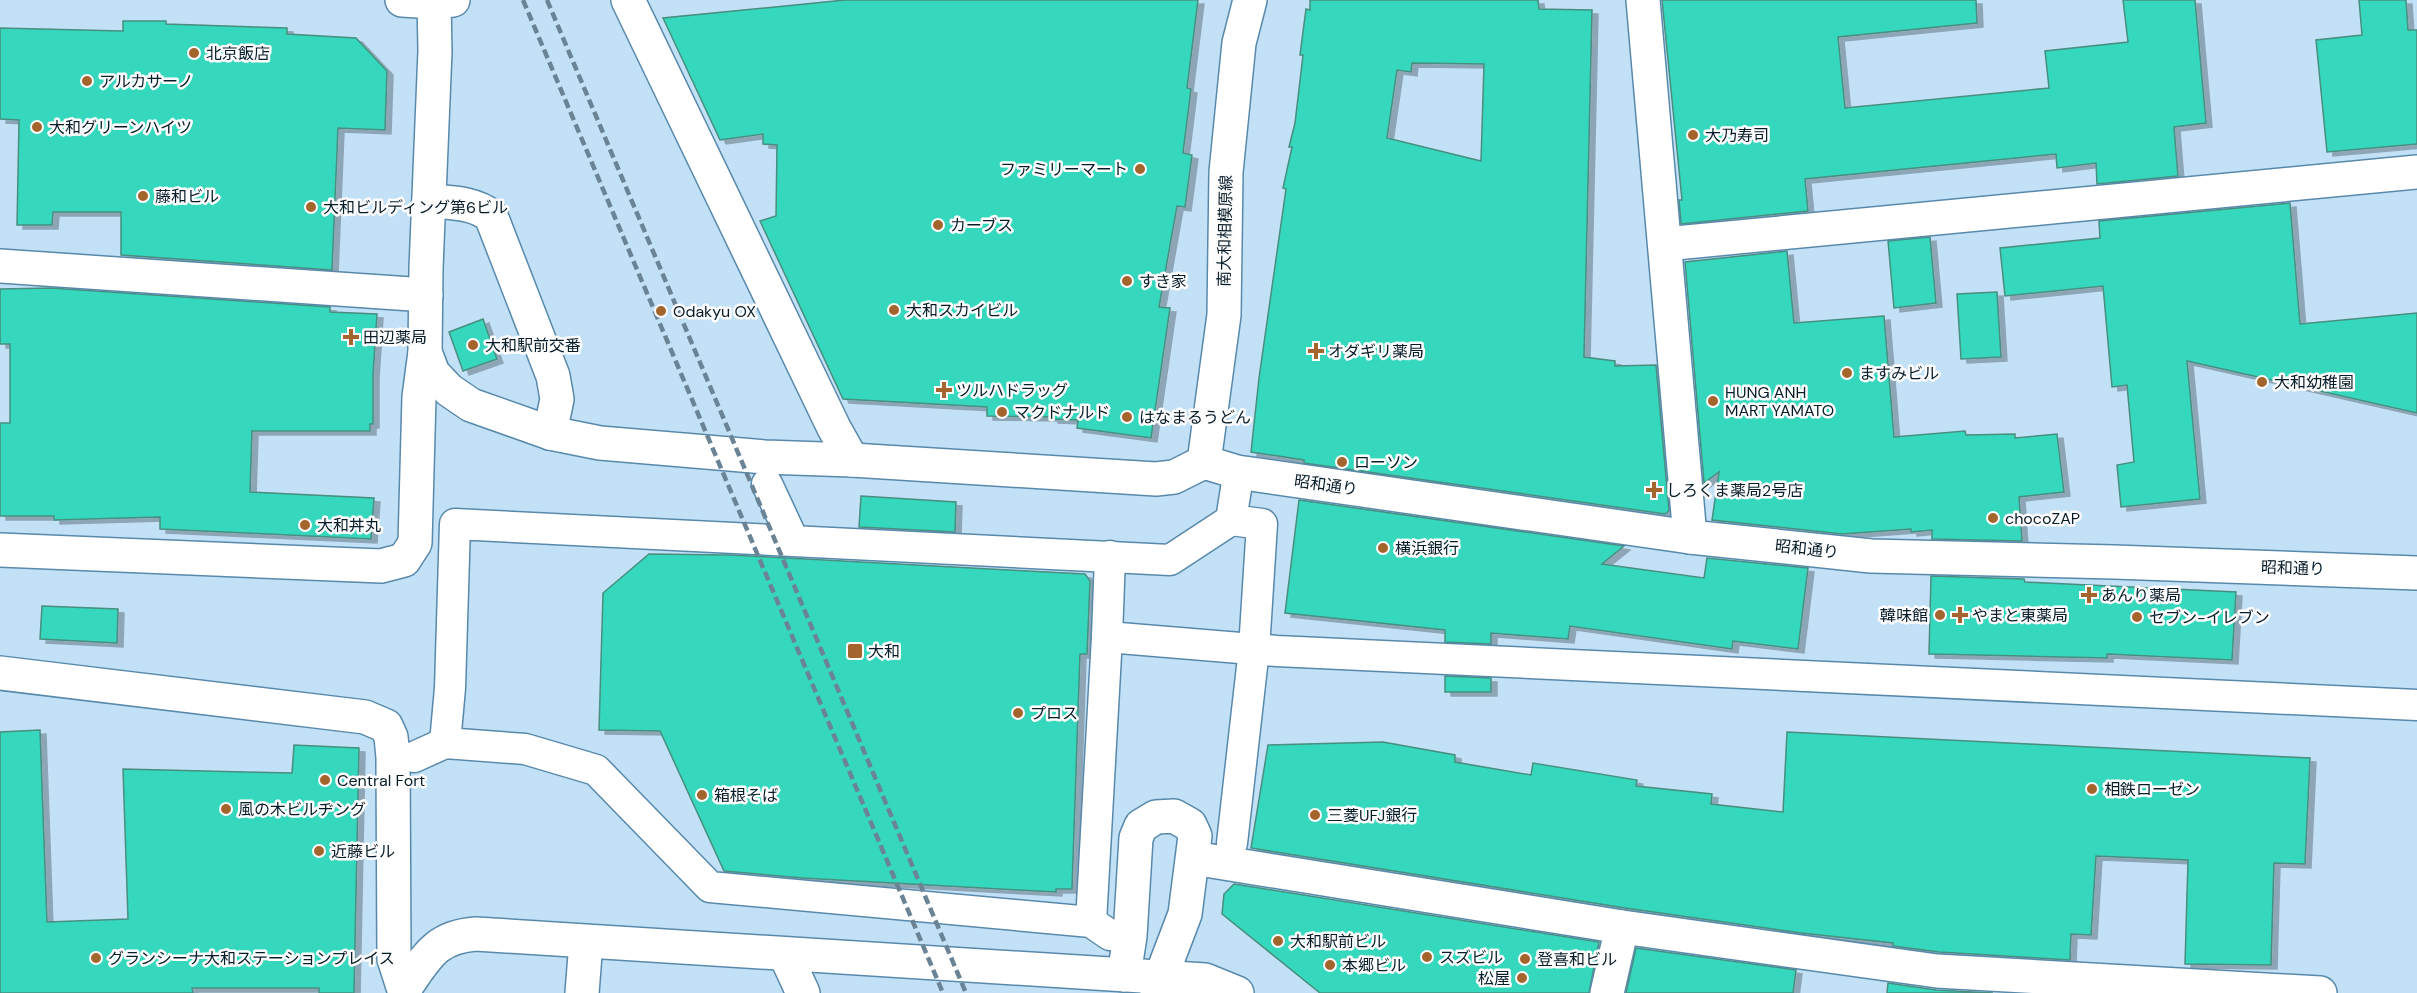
<svg xmlns="http://www.w3.org/2000/svg" width="2417" height="993" viewBox="0 0 2417 993" font-family="'DM Sans','Noto Sans JP',sans-serif">
<style>
.building{fill:#35d7bd;stroke:#488e80;stroke-width:1.5;fill-rule:evenodd;filter:url(#shadow)}
.lines{fill:none;stroke-linecap:round;stroke-linejoin:round}
.pedestrian-casing{stroke:#5889ab;stroke-width:33}
.minor-casing{stroke:#5889ab;stroke-width:36}
.tertiary-casing{stroke:#5889ab;stroke-width:36}
.pedestrian{stroke:#fff;stroke-width:30}
.minor{stroke:#fff;stroke-width:33}
.tertiary{stroke:#fff;stroke-width:33}
.rail{stroke:#6a8496;stroke-width:4.5;stroke-dasharray:9 4.5;stroke-linecap:butt}
.poi-dot{fill:#a4652d;stroke:#fdfdfd;stroke-width:2}
.labels{text-anchor:middle;dominant-baseline:central;stroke-width:5;stroke-linejoin:round;paint-order:stroke}
.poi-label{font-size:16px;fill:#071c29;stroke:#fdfdfd;text-anchor:start}
.street-label{font-size:16px;fill:#071c29;stroke:#fdfdfd}
</style>
<defs>
<filter id="shadow"><feDropShadow dx="6" dy="4" stdDeviation="0" flood-color="#0004"/></filter>
</defs>
<rect width="100%" height="100%" fill="#c2e1f7"/>
<g class="building">
<polygon points="845,0 1198,0 1187,88 1191,89 1183,153 1192,155 1185,207 1177,206 1159,307 1170,308 1151,438 1077,428 1078,420 1052,419 1052,417 987,416 987,407 843,399 760,221 776,216 777,145 763,144 763,134 720,140 663,18"/>
<path d="M1310,0H1538L1539,9L1592,10L1584,357L1615,361V366L1656,365L1669,511L1665,514L1304,463V460L1251,452L1259,378L1286,189L1283,188L1292,147H1289L1295,123L1303,55H1300L1306,9L1310,10ZM1412,63L1484,64L1481,161L1387,138L1397,70L1411,72Z"/>
<polygon points="1662,0 1976,0 1977,23 1838,37 1845,108 2049,88 2045,51 2128,42 2123,0 2195,0 2206,123 2174,127 2178,176 2097,184 2096,163 2057,168 2056,154 1805,179 1808,211 1681,224 1679,200 1682,200"/>
<polygon points="2359,0 2406,0 2408,30 2417,30 2417,144 2327,152 2316,40 2362,35"/>
<polygon points="123,21 166,21 166,24 287,28 287,34 356,38 387,71 385,130 338,128 332,270 121,255 121,212 53,212 52,225 17,225 19,120 0,119 0,28 123,31"/>
<polygon points="2290,203 2300,324 2417,313 2417,413 2187,361 2200,499 2121,507 2117,465 2134,462 2127,385 2112,387 2103,286 2005,296 2000,248 2100,238 2099,221"/>
<polygon points="1930,237 1936,303 1894,308 1888,241"/>
<polygon points="1787,251 1794,323 1884,316 1894,437 1965,431 1966,435 2015,434 2015,438 2057,434 2064,492 2019,497 2022,541 1932,539 1932,530 1911,532 1911,529 1842,534 1712,520 1719,472 1704,483 1685,262"/>
<polygon points="0,289 51,288 330,307 330,312 377,314 373,375 373,424 370,424 370,431 252,431 250,492 374,498 371,539 160,529 160,517 54,520 54,516 0,516 0,423 10,423 10,344 0,344"/>
<polygon points="1997,292 2001,357 1961,359 1957,294"/>
<polygon points="483,319 497,359 463,371 449,332"/>
<polygon points="861,496 956,502 955,532 859,527"/>
<polygon points="1299,500 1624,546 1602,564 1704,578 1707,558 1808,568 1798,649 1733,641 1732,649 1570,626 1568,639 1491,633 1491,644 1445,642 1445,630 1285,613"/>
<polygon points="649,554 731,555 1085,574 1090,581 1087,654 1080,654 1072,889 1056,889 1056,892 802,878 724,871 660,731 599,730 603,593"/>
<polygon points="1931,576 2024,579 2025,582 2236,592 2232,660 2107,654 2107,658 1929,654"/>
<polygon points="42,606 118,609 117,643 40,639"/>
<polygon points="1445,676 1491,678 1491,692 1445,692"/>
<polygon points="40,730 47,922 128,919 123,769 292,773 294,745 359,748 354,993 319,993 319,988 192,988 193,993 0,993 0,732"/>
<polygon points="1787,732 2310,758 2305,864 2274,863 2271,965 2185,964 2188,860 2096,856 2091,935 2071,934 2070,960 1939,952 1893,946 1893,943 1801,933 1625,908 1251,848 1268,745 1383,742 1455,755 1455,762 1531,775 1533,763 1637,780 1636,786 1712,794 1711,804 1783,812"/>
<polygon points="1234,884 1599,942 1589,993 1320,993 1222,914 1224,894"/>
<polygon points="1636,948 1796,970 1793,993 1626,993"/>
<polygon points="1888,983 1936,990 1993,993 1887,993"/>
</g>
<g class="lines">
<defs>
<g id="pedestrian">
<polyline points="767,484 793,540"/>
<polyline points="1231,520 1262,524 1254,649 1232,843"/>
<polyline points="1107,637 1277,651 2417,705"/>
<polyline points="445,743 450,688 455,524 1170,560 1231,520 1236,489"/>
<polyline points="414,757 445,743 525,749 596,770 710,887 1091,922 1110,935"/>
<polyline points="1091,922 1107,637 1110,556"/>
</g>
<g id="minor">
<polyline points="628,0 834,428 852,460"/>
<polyline points="1643,0 1690,537"/>
<path d="M429,201C451,203 473,202 491,216L553,376L557,399L550,433"/>
<polyline points="1665,244 2417,172"/>
<polyline points="0,266 426,295"/>
<polyline points="425,352 433,373 449,390 471,405 550,433 600,443 765,457 852,460 1156,479 1174,477 1204,462"/>
<polyline points="1204,462 1237,472 1690,537 1871,556 2114,562 2417,573"/>
<polyline points="1204,462 1224,315 1226,172 1239,43 1250,0"/>
<polyline points="0,550 381,566 404,560 415,543 419,397 425,352 426,268 435,51 434,0"/>
<polyline points="0,673 365,717 386,726 391,737 393,757 394,959 405,993"/>
<polyline points="1193,858 1622,927 1937,971 2320,993"/>
<polyline points="785,954 803,993"/>
<polyline points="1124,975 1130,936 1136,838 1141,826 1156,817 1174,816 1190,825 1195,836 1185,914 1161,977 1157,993"/>
<path d="M405,988C427,957 435,937 476,934L1205,980L1237,993"/>
<polyline points="582,993 586,942"/>
<polyline points="1607,993 1622,927"/>
</g>
<polyline id="tertiary" points="402,0 434,2 453,0"/>
</defs>
<use href="#pedestrian" class="pedestrian-casing"/>
<use href="#minor" class="minor-casing"/>
<use href="#tertiary" class="tertiary-casing"/>
<use href="#pedestrian" class="pedestrian"/>
<use href="#minor" class="minor"/>
<use href="#tertiary" class="tertiary"/>
<g class="rail">
<polyline points="523,0 943,993"/>
<polyline points="547,0 966,993"/>
</g>
</g>
<g class="poi-dot">
<circle cx="194" cy="53" r="6"/>
<circle cx="87" cy="81" r="6"/>
<circle cx="37" cy="127" r="6"/>
<circle cx="1693" cy="135" r="6"/>
<circle cx="1140" cy="169" r="6"/>
<circle cx="143" cy="196" r="6"/>
<circle cx="311" cy="207" r="6"/>
<circle cx="938" cy="225" r="6"/>
<circle cx="1127" cy="281" r="6"/>
<circle cx="894" cy="310" r="6"/>
<circle cx="661" cy="311" r="6"/>
<path d="M348 328h6v6h6v6h-6v6h-6v-6h-6v-6h6z"/>
<circle cx="473" cy="345" r="6"/>
<path d="M1313 342h6v6h6v6h-6v6h-6v-6h-6v-6h6z"/>
<circle cx="1847" cy="373" r="6"/>
<circle cx="2262" cy="382" r="6"/>
<path d="M941 381h6v6h6v6h-6v6h-6v-6h-6v-6h6z"/>
<circle cx="1713" cy="401" r="6"/>
<circle cx="1002" cy="412" r="6"/>
<circle cx="1127" cy="417" r="6"/>
<circle cx="1342" cy="462" r="6"/>
<path d="M1651 481h6v6h6v6h-6v6h-6v-6h-6v-6h6z"/>
<circle cx="1993" cy="518" r="6"/>
<circle cx="305" cy="525" r="6"/>
<circle cx="1383" cy="548" r="6"/>
<path d="M2086 586h6v6h6v6h-6v6h-6v-6h-6v-6h6z"/>
<circle cx="1940" cy="615" r="6"/>
<path d="M1957 606h6v6h6v6h-6v6h-6v-6h-6v-6h6z"/>
<circle cx="2137" cy="617" r="6"/>
<rect x="847" y="643" width="16" height="16" rx="3"/>
<circle cx="1018" cy="713" r="6"/>
<circle cx="325" cy="780" r="6"/>
<circle cx="2092" cy="789" r="6"/>
<circle cx="702" cy="795" r="6"/>
<circle cx="226" cy="809" r="6"/>
<circle cx="1315" cy="815" r="6"/>
<circle cx="319" cy="851" r="6"/>
<circle cx="1278" cy="941" r="6"/>
<circle cx="1427" cy="957" r="6"/>
<circle cx="96" cy="958" r="6"/>
<circle cx="1525" cy="959" r="6"/>
<circle cx="1330" cy="965" r="6"/>
<circle cx="1522" cy="978" r="6"/>
</g>
<g class="labels">
<g class="poi-label">
<text x="206" y="53">北京飯店</text>
<text x="99" y="81">アルカサーノ</text>
<text x="49" y="127">大和グリーンハイツ</text>
<text x="1705" y="135">大乃寿司</text>
<text x="1128" y="169" text-anchor="end">ファミリーマート</text>
<text x="155" y="196">藤和ビル</text>
<text x="323" y="207">大和ビルディング第6ビル</text>
<text x="950" y="225">カーブス</text>
<text x="1139" y="281">すき家</text>
<text x="906" y="310">大和スカイビル</text>
<text x="673" y="311">Odakyu OX</text>
<text x="363" y="337">田辺薬局</text>
<text x="485" y="345">大和駅前交番</text>
<text x="1328" y="351">オダギリ薬局</text>
<text x="1859" y="373">ますみビル</text>
<text x="2274" y="382">大和幼稚園</text>
<text x="956" y="390">ツルハドラッグ</text>
<text x="1725" y="392">HUNG ANH<tspan x="1725" dy="18">MART YAMATO</tspan></text>
<text x="1014" y="412">マクドナルド</text>
<text x="1139" y="417">はなまるうどん</text>
<text x="1354" y="462">ローソン</text>
<text x="1666" y="490">しろくま薬局2号店</text>
<text x="2005" y="518">chocoZAP</text>
<text x="317" y="525">大和丼丸</text>
<text x="1395" y="548">横浜銀行</text>
<text x="2101" y="595">あんり薬局</text>
<text x="1928" y="615" text-anchor="end">韓味館</text>
<text x="1972" y="615">やまと東薬局</text>
<text x="2149" y="617">セブン-イレブン</text>
<text x="868" y="651">大和</text>
<text x="1030" y="713">プロス</text>
<text x="337" y="780">Central Fort</text>
<text x="2104" y="789">相鉄ローゼン</text>
<text x="714" y="795">箱根そば</text>
<text x="238" y="809">風の木ビルヂング</text>
<text x="1327" y="815">三菱UFJ銀行</text>
<text x="331" y="851">近藤ビル</text>
<text x="1290" y="941">大和駅前ビル</text>
<text x="1439" y="957">スズビル</text>
<text x="108" y="958">グランシーナ大和ステーションプレイス</text>
<text x="1537" y="959">登喜和ビル</text>
<text x="1342" y="965">本郷ビル</text>
<text x="1510" y="978" text-anchor="end">松屋</text>
</g>
<g class="street-label">
<text transform="translate(1225 231) rotate(-89)">南大和相模原線</text>
<text transform="translate(1326 485) rotate(8)">昭和通り</text>
<text transform="translate(1807 549) rotate(6)">昭和通り</text>
<text transform="translate(2293 568) rotate(2)">昭和通り</text>
</g>
</g>
</svg>
